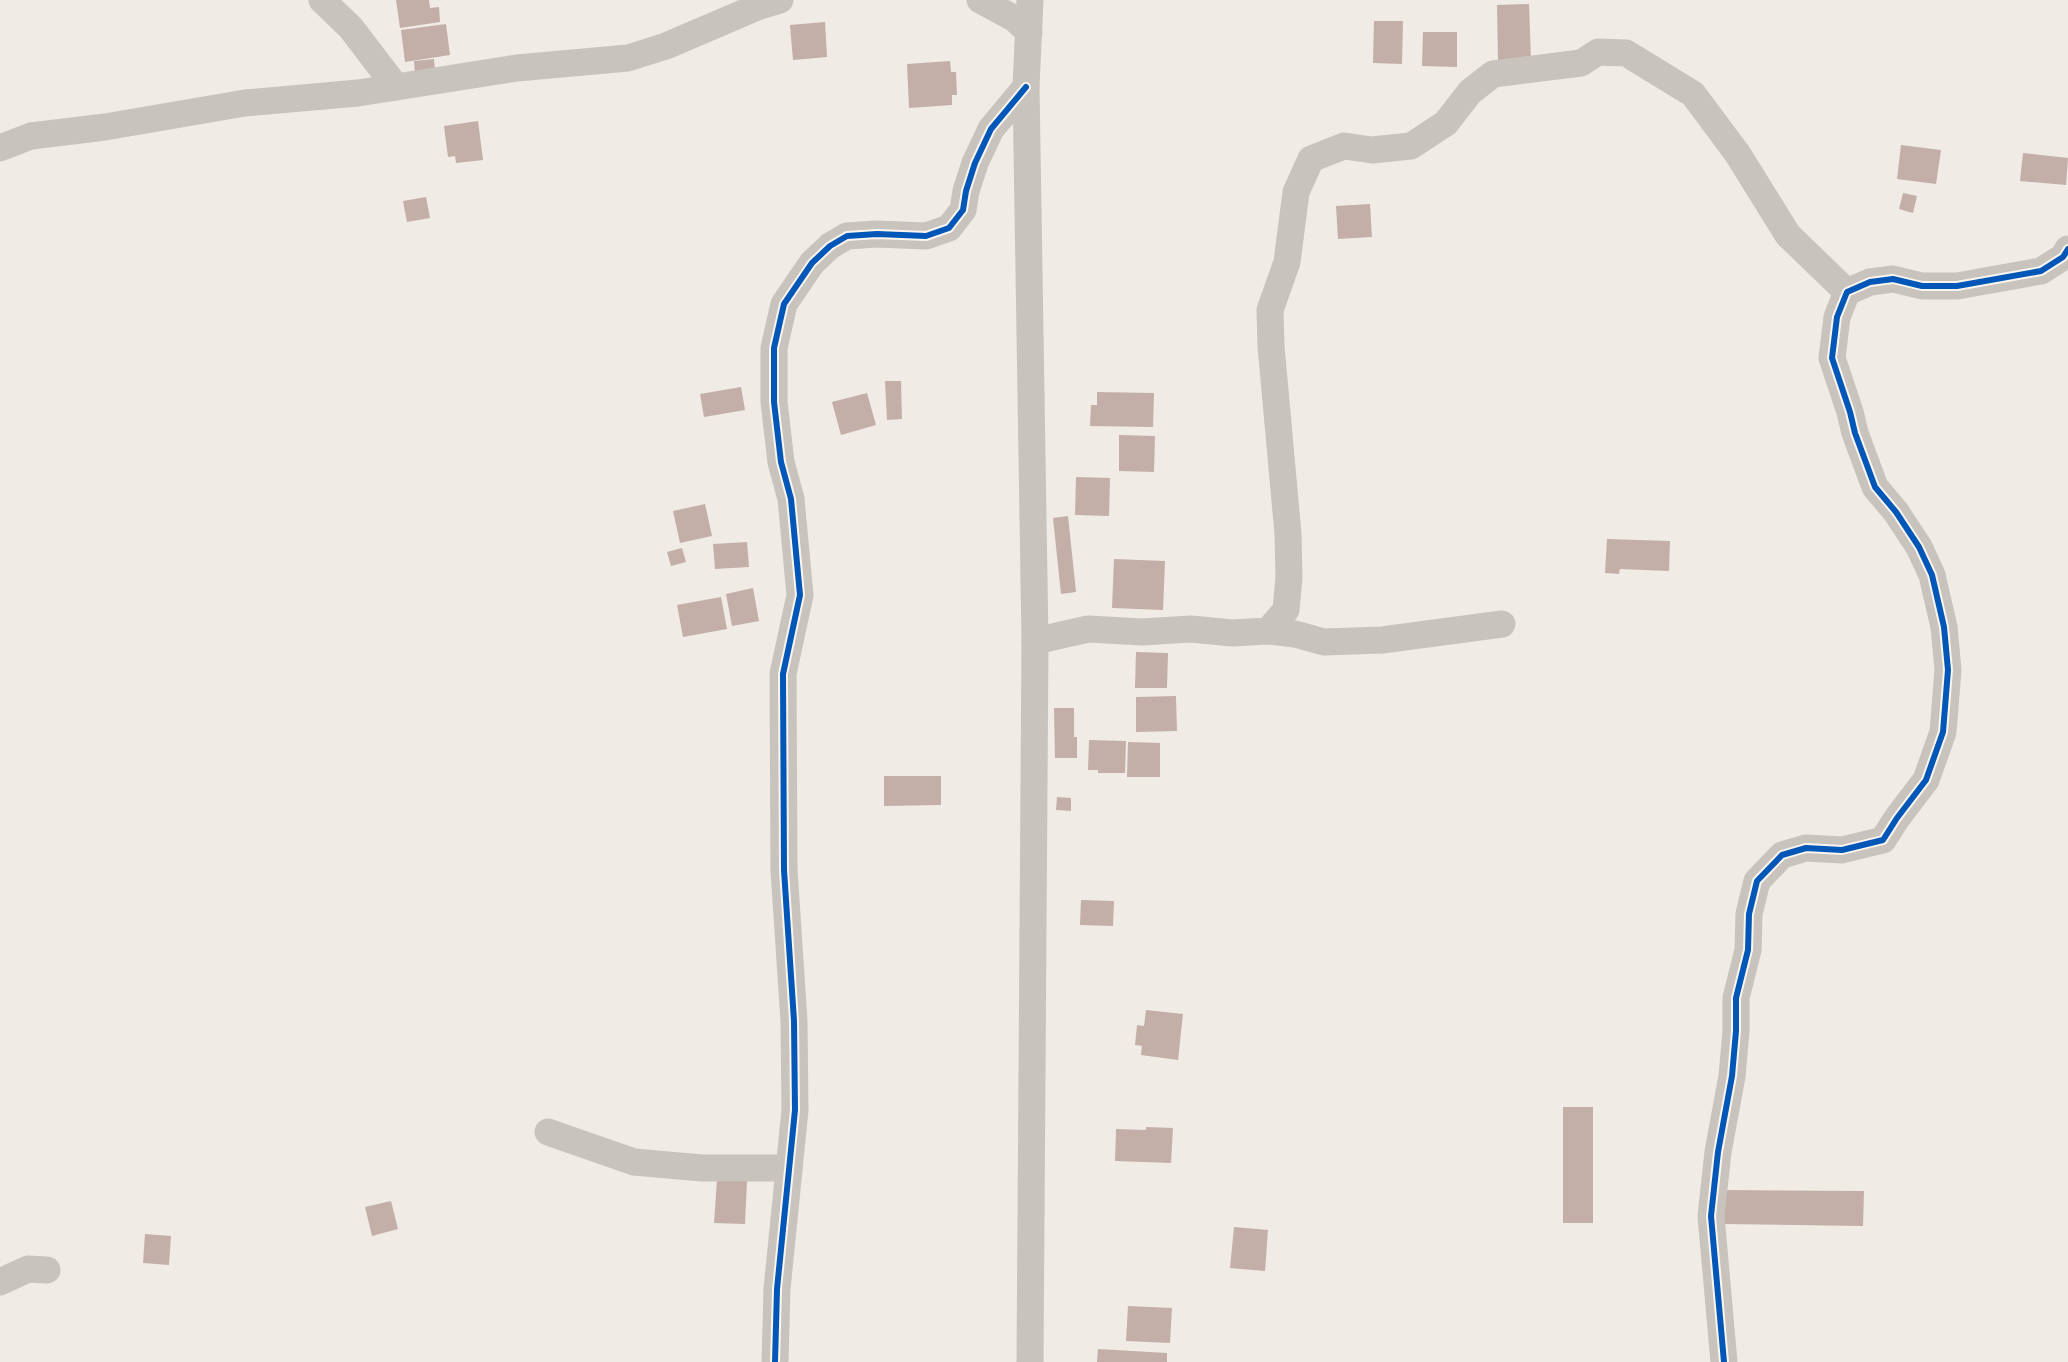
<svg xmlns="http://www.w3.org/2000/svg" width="2068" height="1362" viewBox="0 0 2068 1362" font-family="Karla,sans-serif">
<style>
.building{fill:#c3afa7}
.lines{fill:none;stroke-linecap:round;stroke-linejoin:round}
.minor{stroke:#c9c3be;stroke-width:27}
.cycleway-casing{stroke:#fbf5ee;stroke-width:10}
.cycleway{stroke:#0057b8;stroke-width:6}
</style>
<rect width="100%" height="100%" fill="#f0ebe5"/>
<g class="building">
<polygon points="396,0 429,0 430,8 439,7 440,22 400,28"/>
<polygon points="1529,4 1531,60 1498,61 1497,5"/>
<polygon points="1374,21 1403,21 1402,64 1373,63"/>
<polygon points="825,22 827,57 793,60 790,25"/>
<polygon points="446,24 450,55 405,62 401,30"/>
<polygon points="1423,32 1457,32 1457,67 1422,66"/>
<polygon points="434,59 435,71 415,73 414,61"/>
<polygon points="950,61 951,72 956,72 957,95 952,95 952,105 909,108 907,64"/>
<polygon points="478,121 483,160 456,163 455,156 448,157 444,126"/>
<polygon points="1901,145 1941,150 1936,184 1897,179"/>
<polygon points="2023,153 2068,158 2066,185 2020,181"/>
<polygon points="1903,193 1917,196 1913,213 1899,209"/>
<polygon points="426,197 430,218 407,222 403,201"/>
<polygon points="1370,204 1372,237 1338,239 1336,206"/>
<polygon points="885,381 901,381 902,419 887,420"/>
<polygon points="741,387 745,410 704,417 700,394"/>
<polygon points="1097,392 1154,393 1153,427 1090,426 1091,405 1097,405"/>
<polygon points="867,393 876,425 841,435 832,402"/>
<polygon points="1119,435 1155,436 1154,472 1119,471"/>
<polygon points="1076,477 1110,478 1109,516 1075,515"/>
<polygon points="705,504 712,536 680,543 673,511"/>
<polygon points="1068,516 1076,592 1061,594 1053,518"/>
<polygon points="1607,539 1670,541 1669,571 1620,569 1619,574 1605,573"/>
<polygon points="747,542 749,567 715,569 713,544"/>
<polygon points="682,548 686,562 671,566 667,552"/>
<polygon points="1114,559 1165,561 1163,610 1112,608"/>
<polygon points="753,588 759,621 732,626 726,594"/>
<polygon points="721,597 727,629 683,637 677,605"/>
<polygon points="1136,652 1168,653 1167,688 1135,688"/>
<polygon points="1176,696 1177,731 1136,732 1136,697"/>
<polygon points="1054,708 1074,708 1074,737 1077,737 1077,758 1055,758"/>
<polygon points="1089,740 1126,741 1125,773 1098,773 1098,770 1088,770"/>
<polygon points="1128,742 1160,743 1160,777 1127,777"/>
<polygon points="884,776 941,776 941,805 884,806"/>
<polygon points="1057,797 1071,798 1071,811 1056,810"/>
<polygon points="1081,900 1114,901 1113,926 1080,925"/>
<polygon points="1146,1010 1183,1014 1178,1060 1141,1055 1142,1046 1135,1045 1137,1025 1144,1026"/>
<rect x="1563" y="1107" width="30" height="116"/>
<polygon points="1146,1127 1173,1128 1171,1163 1115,1161 1116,1129 1146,1130"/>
<polygon points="717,1180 747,1181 745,1224 714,1223"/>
<polygon points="1723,1190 1864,1191 1863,1226 1723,1224"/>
<polygon points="391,1201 398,1229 372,1236 365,1207"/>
<polygon points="1234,1227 1268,1230 1265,1271 1230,1268"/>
<polygon points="145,1234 171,1236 169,1265 143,1263"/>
<polygon points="1128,1306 1172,1308 1170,1343 1126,1341"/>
<polygon points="1098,1349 1167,1353 1167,1362 1097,1362"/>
</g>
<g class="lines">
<g class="minor">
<polyline points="322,0 351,28 396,87"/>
<polyline points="980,0 1015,19 1029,32"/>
<polyline points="1030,0 1026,87 1035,641 1030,1362"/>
<polyline points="0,148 31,136 105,127 245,103 358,93 517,68 628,58 666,46 757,7 780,0"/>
<polyline points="1268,631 1295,634 1324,642 1382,640 1502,624"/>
<polyline points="1035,641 1088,629 1142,632 1191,629 1232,633 1268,631 1286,610 1289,577 1288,534 1271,346 1270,310 1287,262 1296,192 1311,159 1344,146 1372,150 1411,146 1446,123 1470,92 1493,74 1581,63 1598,52 1626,53 1693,94 1737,153 1788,235 1847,292"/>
<polyline points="548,1132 634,1162 702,1168 789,1168"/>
<polyline points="0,1282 28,1269 47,1270"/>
<polyline points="775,1362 777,1289 795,1110 794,1021 784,870 783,674 800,595 791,499 781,462 774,402 774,348 784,304 812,263 830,246 847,236 877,234 926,236 949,228 963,210 966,191 975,163 991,129 1026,87"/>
<polyline points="1724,1362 1711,1216 1718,1152 1732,1076 1736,1031 1736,998 1748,950 1749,914 1757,881 1782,855 1806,848 1842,850 1883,840 1897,818 1926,780 1943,732 1948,670 1944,627 1932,575 1919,547 1896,512 1875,487 1855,433 1850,412 1832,358 1837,317 1847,292 1870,282 1893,279 1922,286 1957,286 2041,271 2063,257 2068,249"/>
</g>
<defs>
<g id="cycleway">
<polyline points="775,1362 777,1289 795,1110 794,1021 784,870 783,674 800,595 791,499 781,462 774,402 774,348 784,304 812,263 830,246 847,236 877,234 926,236 949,228 963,210 966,191 975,163 991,129 1026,87"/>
<polyline points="1724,1362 1711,1216 1718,1152 1732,1076 1736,1031 1736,998 1748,950 1749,914 1757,881 1782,855 1806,848 1842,850 1883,840 1897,818 1926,780 1943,732 1948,670 1944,627 1932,575 1919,547 1896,512 1875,487 1855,433 1850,412 1832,358 1837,317 1847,292 1870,282 1893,279 1922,286 1957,286 2041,271 2063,257 2068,249"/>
</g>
</defs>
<use href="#cycleway" class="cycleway-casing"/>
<use href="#cycleway" class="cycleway"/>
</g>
</svg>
